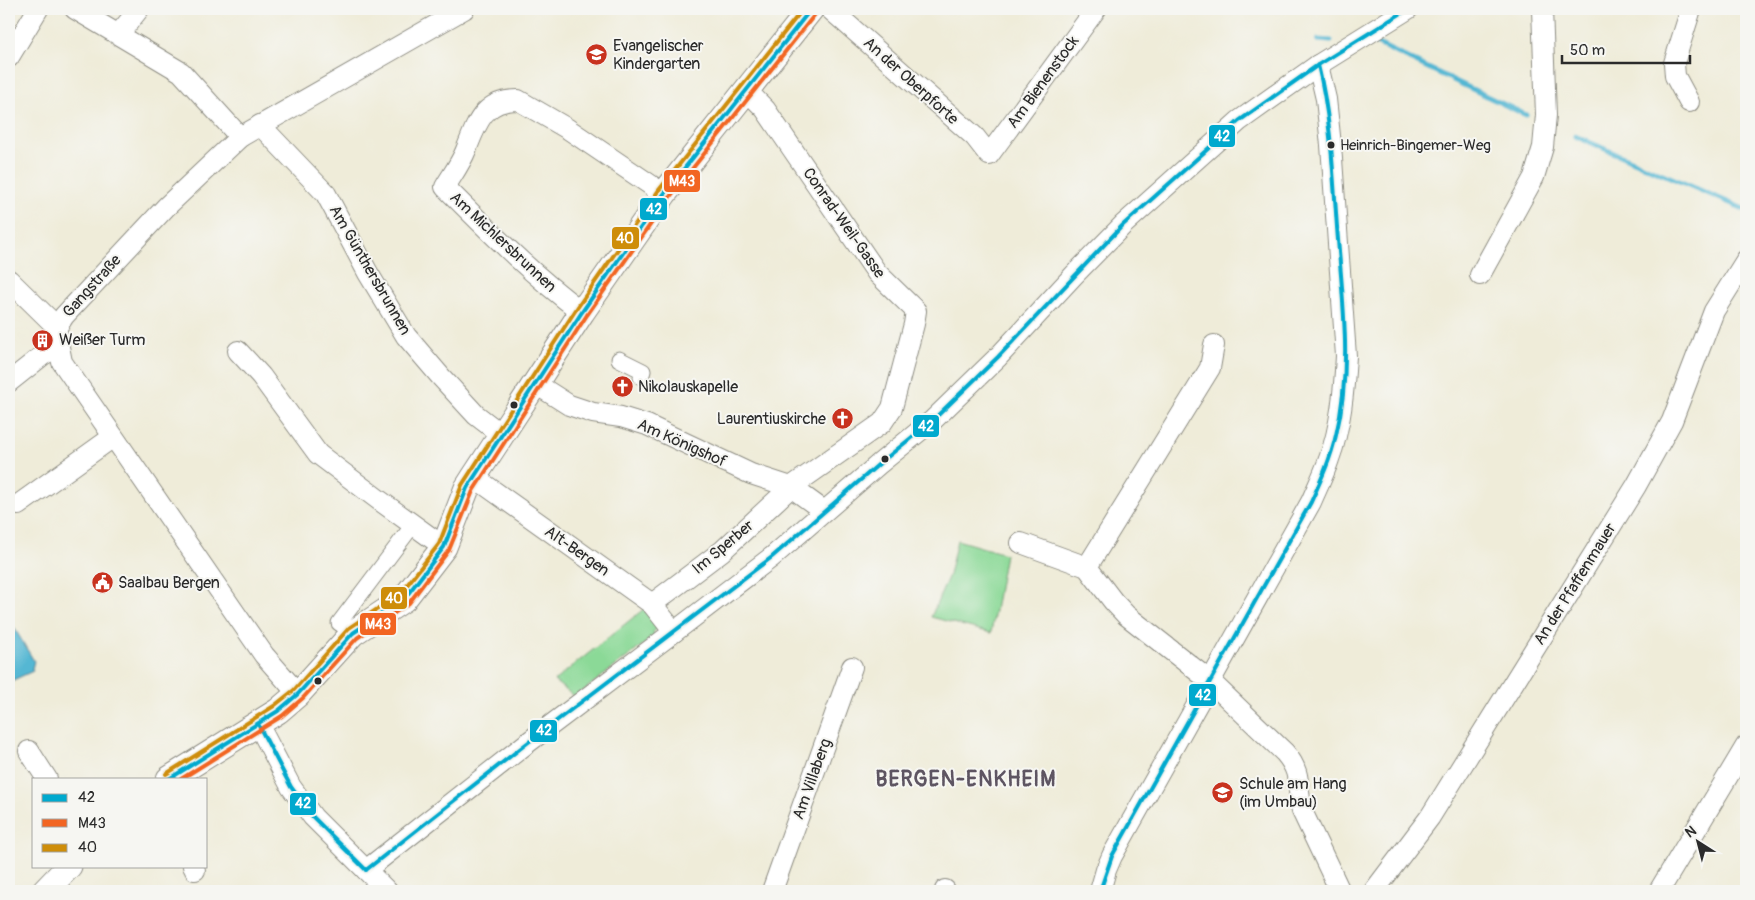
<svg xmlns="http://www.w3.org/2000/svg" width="1755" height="900" viewBox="0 0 1755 900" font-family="Pangolin,sans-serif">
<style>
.green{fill:#8bd997;stroke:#5b8261}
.water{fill:#54b7d3;stroke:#40717f}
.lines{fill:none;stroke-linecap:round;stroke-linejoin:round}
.stream{stroke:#54b7d3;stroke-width:5}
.pedestrian-casing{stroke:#8d8c82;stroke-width:17}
.minor-casing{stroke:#8d8c82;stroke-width:22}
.tertiary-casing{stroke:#8d8c82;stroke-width:27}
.pedestrian{stroke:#fff;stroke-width:15}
.minor{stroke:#fff;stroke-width:20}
.tertiary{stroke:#fff;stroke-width:25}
.bus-1-casing{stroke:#f6f6f2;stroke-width:8}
.bus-2-casing{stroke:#f6f6f2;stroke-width:8}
.bus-3-casing{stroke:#f6f6f2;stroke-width:8}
.bus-1{stroke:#00a9ce;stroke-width:4}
.bus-2{stroke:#f26522;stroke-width:4}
.bus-3{stroke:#ce8d09;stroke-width:4}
.bus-dot{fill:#2b2b2b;stroke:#f6f6f2;stroke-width:2}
.labels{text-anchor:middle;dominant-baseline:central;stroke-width:4;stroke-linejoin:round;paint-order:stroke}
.bus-label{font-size:15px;fill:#2b2b2b;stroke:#f6f6f2;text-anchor:start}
.poi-label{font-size:16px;fill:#2b2b2b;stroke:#f6f6f2;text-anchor:start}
.street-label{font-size:16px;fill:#2b2b2b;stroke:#f6f6f2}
.district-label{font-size:21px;font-weight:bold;letter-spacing:1px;fill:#5e5562;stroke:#f6f6f2}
.line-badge{stroke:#f6f6f2;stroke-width:2}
.badge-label{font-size:14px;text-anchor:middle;font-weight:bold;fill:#fff}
</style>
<rect width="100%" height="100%" fill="#f6f6f2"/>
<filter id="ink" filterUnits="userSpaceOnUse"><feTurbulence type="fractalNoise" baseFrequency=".02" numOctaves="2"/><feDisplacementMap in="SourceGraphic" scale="10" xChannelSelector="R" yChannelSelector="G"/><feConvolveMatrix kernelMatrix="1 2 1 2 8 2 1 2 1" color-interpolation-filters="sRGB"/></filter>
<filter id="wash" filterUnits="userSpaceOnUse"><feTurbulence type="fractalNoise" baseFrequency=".0096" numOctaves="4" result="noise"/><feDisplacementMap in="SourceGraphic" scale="20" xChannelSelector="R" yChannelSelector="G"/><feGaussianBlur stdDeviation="1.12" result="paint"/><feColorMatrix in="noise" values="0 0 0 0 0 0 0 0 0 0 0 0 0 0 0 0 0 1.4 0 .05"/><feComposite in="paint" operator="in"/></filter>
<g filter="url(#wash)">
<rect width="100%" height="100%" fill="#efecd9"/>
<g class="green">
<polygon points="957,540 1005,554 991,633 931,617 949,575"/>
<polygon points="645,608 660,626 653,632 655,636 575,697 554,681"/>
</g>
<polygon class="water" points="9,619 34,661 32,669 33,671 9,682"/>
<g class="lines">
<g class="stream">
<polyline points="1318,40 1331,41"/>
<polyline points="1376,43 1526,115"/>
<polyline points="1575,136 1746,210"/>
</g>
</g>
</g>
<g filter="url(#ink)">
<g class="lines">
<defs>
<g id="pedestrian">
<polyline points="619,359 643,371 641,377"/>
<polyline points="353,633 339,623 413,525"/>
</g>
<g id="minor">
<polyline points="75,9 181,72 240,137"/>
<polyline points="830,9 975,137 989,155 1096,9"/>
<polyline points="119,34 139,9"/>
<polyline points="9,57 38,9"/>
<polyline points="1689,102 1675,76 1674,63 1691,9"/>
<polyline points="260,125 326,194 368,273 406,336 441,377 476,415 502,435"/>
<polyline points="1480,275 1534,177 1543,147 1546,115 1542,9"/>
<polyline points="9,280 57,327"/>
<path d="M582,312C532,275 489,231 445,187C452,175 461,163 466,150C477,123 483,100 518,100L568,129L664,194"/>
<polyline points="238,351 261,376 318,454 379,500 444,547"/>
<polyline points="9,382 43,355 59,346"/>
<polyline points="536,384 569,405 593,413 621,417 647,425 751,474 791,487 824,511"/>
<polyline points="474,477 652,604 674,632"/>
<polyline points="18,505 113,437"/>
<path d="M1021,543L1087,567L1113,601L1126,615L1210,681L1285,753C1303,774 1296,787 1302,811L1340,891"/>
<polyline points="1087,567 1210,368 1214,345"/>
<polyline points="652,604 722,551 791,487 882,423 892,408 914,324 916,311 877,273 765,109 747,91"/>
<polyline points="298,694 264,655 62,362 57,337 57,327 64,316 166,207 240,137 464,9"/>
<polyline points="258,724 291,787 313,817 387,891"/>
<polyline points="29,751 47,779"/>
<polyline points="193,866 195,870"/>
<polyline points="366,870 526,744 674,632 772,557 879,464 933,420 998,357 1074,275 1123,225 1239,121 1318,65 1408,9"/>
<polyline points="772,891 852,667"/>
<polyline points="945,891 945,890"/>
<path d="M1100,891L1106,870L1112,856L1311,502C1317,488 1324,474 1329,459C1341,427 1344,390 1346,356L1331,145L1326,99L1318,65"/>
<polyline points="1374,891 1430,817 1636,486 1672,421 1714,311 1746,260"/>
<polyline points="1659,891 1746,746"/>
</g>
<g id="tertiary">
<polyline points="169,779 278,711 298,694 353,633 404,599 444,547 467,488 474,477 582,312 664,194 811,9"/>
<polyline points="45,891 69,866"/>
</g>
</defs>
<use href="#pedestrian" class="pedestrian-casing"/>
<use href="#minor" class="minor-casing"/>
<use href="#tertiary" class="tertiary-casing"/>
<use href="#pedestrian" class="pedestrian"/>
<use href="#minor" class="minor"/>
<use href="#tertiary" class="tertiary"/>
<defs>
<g id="bus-1">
<polyline points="258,724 291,787 313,817 366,870"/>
<polyline points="169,779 278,711 298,694 353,633 404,599 444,547 467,488 582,312 664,194 811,9"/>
<polyline points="366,870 526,744 772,557 879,464 933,420 998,357 1123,225 1239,121 1318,65 1408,9"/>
<path d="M1100,891L1112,856L1311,502C1321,480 1331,458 1336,435C1353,366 1342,296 1337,227C1333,172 1331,118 1318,65"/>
</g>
<polyline id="bus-2" points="181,779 282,716 303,698 357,638 409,603 449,550 473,491 587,315 669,198 816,13"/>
<polyline id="bus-3" points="166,774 274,706 294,690 349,628 400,594 439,544 462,485 577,308 659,190 803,9"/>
</defs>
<use href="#bus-1" class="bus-1-casing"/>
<use href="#bus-2" class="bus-2-casing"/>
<use href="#bus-3" class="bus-3-casing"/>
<use href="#bus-1" class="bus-1"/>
<use href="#bus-2" class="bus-2"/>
<use href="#bus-3" class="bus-3"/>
</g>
</g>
<defs>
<symbol id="school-disc" viewBox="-11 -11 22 22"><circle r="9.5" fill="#c8321e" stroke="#f6f6f2"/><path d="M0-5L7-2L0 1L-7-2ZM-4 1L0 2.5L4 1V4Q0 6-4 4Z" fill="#fff"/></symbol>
<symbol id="building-disc" viewBox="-11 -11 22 22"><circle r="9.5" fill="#c8321e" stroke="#f6f6f2"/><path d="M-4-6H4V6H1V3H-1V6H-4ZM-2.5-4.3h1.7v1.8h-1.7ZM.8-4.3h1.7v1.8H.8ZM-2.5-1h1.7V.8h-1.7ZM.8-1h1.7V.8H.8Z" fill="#fff"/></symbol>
<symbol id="church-disc" viewBox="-11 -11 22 22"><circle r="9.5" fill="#c8321e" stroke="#f6f6f2"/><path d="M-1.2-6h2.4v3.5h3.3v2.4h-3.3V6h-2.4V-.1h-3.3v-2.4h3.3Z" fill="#fff"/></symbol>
<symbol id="civic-disc" viewBox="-11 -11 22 22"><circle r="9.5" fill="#c8321e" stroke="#f6f6f2"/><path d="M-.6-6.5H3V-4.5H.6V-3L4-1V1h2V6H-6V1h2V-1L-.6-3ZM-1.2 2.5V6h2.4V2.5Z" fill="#fff"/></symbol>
</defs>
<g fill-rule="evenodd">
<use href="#school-disc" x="584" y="42" width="25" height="25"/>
<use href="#building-disc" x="30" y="328" width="25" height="25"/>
<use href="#church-disc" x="610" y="374" width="25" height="25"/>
<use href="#church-disc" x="830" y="406" width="25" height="25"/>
<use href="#civic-disc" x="90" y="570" width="25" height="25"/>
<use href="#school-disc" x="1210" y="780" width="25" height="25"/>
</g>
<g class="bus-dot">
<circle cx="1331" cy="145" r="4.5"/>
<circle cx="514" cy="405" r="4.5"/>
<circle cx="885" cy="459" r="4.5"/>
<circle cx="318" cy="681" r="4.5"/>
</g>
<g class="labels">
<g class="bus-label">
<text x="1340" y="145">Heinrich-Bingemer-Weg</text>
</g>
<g class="poi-label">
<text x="613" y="46">Evangelischer<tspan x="613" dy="18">Kindergarten</tspan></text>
<text x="59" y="340">Weißer Turm</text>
<text x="638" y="387">Nikolauskapelle</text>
<text x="826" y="419" text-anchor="end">Laurentiuskirche</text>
<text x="118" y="583">Saalbau Bergen</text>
<text x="1239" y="784">Schule am Hang<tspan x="1239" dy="18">(im Umbau)</tspan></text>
</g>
<g class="street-label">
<text transform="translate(911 81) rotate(42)">An der Oberpforte</text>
<text transform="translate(1043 82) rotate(-54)">Am Bienenstock</text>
<text transform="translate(844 223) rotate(55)">Conrad-Weil-Gasse</text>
<text transform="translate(503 242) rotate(43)">Am Michlersbrunnen</text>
<text transform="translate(370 270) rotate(60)">Am Günthersbrunnen</text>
<text transform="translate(92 286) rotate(-48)">Gangstraße</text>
<text transform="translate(682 443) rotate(24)">Am Königshof</text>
<text transform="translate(723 547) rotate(-40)">Im Sperber</text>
<text transform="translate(577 551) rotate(35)">Alt-Bergen</text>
<text transform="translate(1575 584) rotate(-58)">An der Pfaffenmauer</text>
<text transform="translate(812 779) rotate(-70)">Am Villaberg</text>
</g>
<g class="district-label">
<text x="966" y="779">BERGEN-ENKHEIM</text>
</g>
</g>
<g class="line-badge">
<rect x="1208" y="124" width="28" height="24" rx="5" fill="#00a9ce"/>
<rect x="663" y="169" width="38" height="24" rx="5" fill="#f26522"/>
<rect x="639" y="197" width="29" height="24" rx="5" fill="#00a9ce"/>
<rect x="611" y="226" width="29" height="24" rx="5" fill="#ce8d09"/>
<rect x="912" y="414" width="28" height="24" rx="5" fill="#00a9ce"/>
<rect x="380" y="586" width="28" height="24" rx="5" fill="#ce8d09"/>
<rect x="359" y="612" width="38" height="24" rx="5" fill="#f26522"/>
<rect x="1188" y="683" width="29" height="24" rx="5" fill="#00a9ce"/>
<rect x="529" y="719" width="29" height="24" rx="5" fill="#00a9ce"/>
<rect x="289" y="792" width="28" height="24" rx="5" fill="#00a9ce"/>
</g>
<g class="badge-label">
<text x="1222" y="141">42</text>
<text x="682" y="186">M43</text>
<text x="654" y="214">42</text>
<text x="625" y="243">40</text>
<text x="926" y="431">42</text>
<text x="394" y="603">40</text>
<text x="378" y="629">M43</text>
<text x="1203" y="700">42</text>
<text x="544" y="735">42</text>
<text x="303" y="808">42</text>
</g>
<rect width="1755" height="900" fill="none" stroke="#f6f6f2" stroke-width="30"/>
<rect x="32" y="778" width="175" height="90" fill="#f6f6f2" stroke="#a5a5a2"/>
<rect x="42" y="794" width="25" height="8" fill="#00a9ce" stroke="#a5a5a2"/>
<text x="78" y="802" font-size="15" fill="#2b2b2b">42</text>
<rect x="42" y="819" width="25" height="8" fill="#f26522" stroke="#a5a5a2"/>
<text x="78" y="828" font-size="15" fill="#2b2b2b">M43</text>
<rect x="42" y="844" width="25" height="8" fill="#ce8d09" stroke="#a5a5a2"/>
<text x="78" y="852" font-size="15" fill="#2b2b2b">40</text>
<g transform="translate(1698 842) rotate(324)" stroke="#f6f6f2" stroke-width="4" paint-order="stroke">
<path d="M0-4L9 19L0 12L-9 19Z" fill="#2b2b2b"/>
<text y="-8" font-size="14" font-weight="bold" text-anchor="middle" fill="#2b2b2b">N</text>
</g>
<path d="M1562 55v8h128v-8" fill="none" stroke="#2b2b2b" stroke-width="2.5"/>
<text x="1570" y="55" font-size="15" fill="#2b2b2b" stroke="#f6f6f2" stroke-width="4" paint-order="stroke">50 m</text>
</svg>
